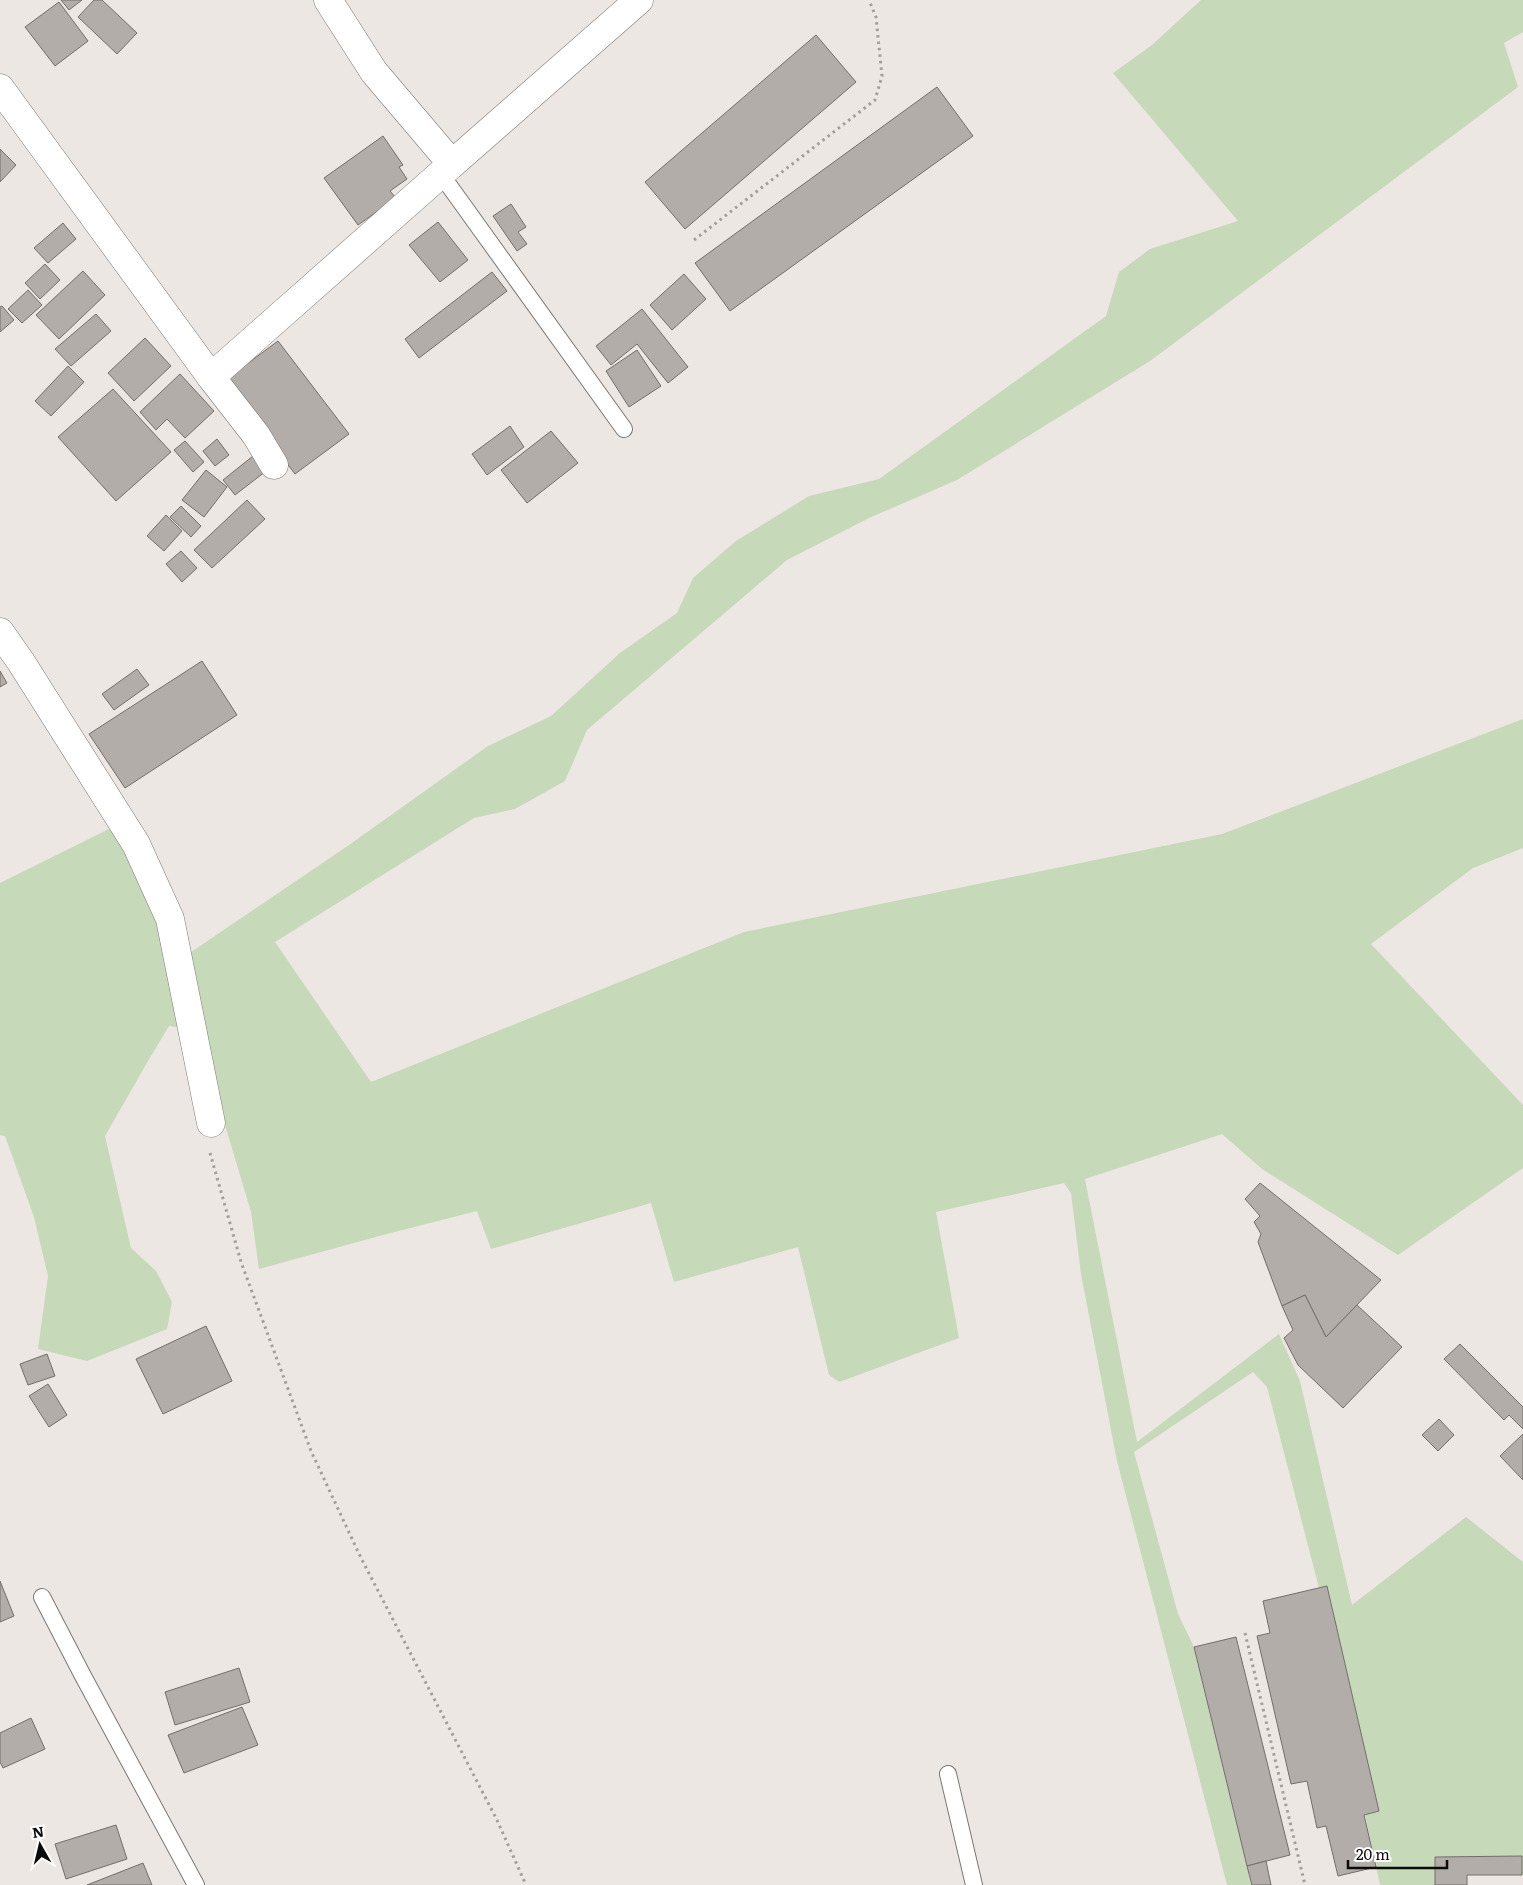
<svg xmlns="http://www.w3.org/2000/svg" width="1523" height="1885" viewBox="0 0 1523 1885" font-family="Literata,serif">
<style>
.green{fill:#c6d9b9}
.building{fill:#b3adaa;stroke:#736e6b}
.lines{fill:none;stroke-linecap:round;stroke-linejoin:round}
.service-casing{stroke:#7c7773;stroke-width:18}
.minor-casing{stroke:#7c7773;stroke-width:29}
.path{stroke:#a29d9a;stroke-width:3;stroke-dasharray:2.5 4;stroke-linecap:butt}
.service{stroke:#fff;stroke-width:16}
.minor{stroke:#fff;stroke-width:28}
</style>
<rect width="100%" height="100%" fill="#ede7e3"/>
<polygon class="green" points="1201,0 1523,0 1523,32 1504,43 1518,87 1150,361 957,480 869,518 787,560 587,730 565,781 515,809 474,818 275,942 371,1082 744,932 1222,834 1523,719 1523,848 1473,868 1371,944 1523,1105 1523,1168 1398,1255 1262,1169 1222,1134 1085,1179 1137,1442 1279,1334 1300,1381 1352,1605 1466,1517 1523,1562 1523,1875 1435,1862 1435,1885 1380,1885 1365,1815 1379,1811 1327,1586 1319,1588 1267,1387 1253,1372 1134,1452 1178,1614 1194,1647 1252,1885 1227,1885 1117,1461 1081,1274 1071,1193 1064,1183 936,1212 959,1338 839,1382 829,1375 798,1247 674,1282 651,1203 491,1249 477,1211 383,1235 259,1269 251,1212 205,1058 193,1029 169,1026 148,1061 105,1136 131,1248 156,1271 172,1302 167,1329 87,1361 38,1349 48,1276 34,1217 5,1136 0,1135 0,883 113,827 131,855 175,963 349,845 488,746 551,716 620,653 677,613 693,578 736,541 809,496 879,479 1106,316 1119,272 1150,249 1238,221 1113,73 1152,45"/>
<g class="building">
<polygon points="61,0 82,0 69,10"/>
<polygon points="94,0 102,0 137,33 117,54 78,17"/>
<polygon points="59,2 88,41 55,66 25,27"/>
<polygon points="816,35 856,82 685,229 645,182"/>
<polygon points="937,87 973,136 730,311 695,263"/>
<polygon points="383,136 403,165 399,167 407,179 390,191 396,198 358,225 324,178"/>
<polygon points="0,149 16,165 0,182"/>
<polygon points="511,204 526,227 518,232 527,244 517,251 493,216"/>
<polygon points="438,222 468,260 440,282 409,245"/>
<polygon points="63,223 76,239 48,263 34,248"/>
<polygon points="45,264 60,280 40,299 25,283"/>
<polygon points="83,271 105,295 59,339 36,315"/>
<polygon points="492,272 507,291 419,358 405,339"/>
<polygon points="684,274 706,299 672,330 650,305"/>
<polygon points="28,290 42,305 22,323 8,309"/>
<polygon points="2,306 14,320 0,332 0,307"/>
<polygon points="642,309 688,367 668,383 637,344 611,365 596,346"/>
<polygon points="96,314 111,331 71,366 55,349"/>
<polygon points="145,338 171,366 134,401 108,373"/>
<polygon points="278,341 349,434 295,474 224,381"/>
<polygon points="637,350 661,386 629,407 606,371"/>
<polygon points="68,366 84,382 51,416 35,401"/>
<polygon points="180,374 214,411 185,438 167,419 156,430 140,412"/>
<polygon points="113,389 171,452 116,501 58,437"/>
<polygon points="510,426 524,447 487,475 472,454"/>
<polygon points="551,431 578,463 527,503 501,470"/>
<polygon points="217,439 229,455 215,466 203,451"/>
<polygon points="185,441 204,462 193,472 174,450"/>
<polygon points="258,452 270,468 235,495 223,480"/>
<polygon points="206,470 227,487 204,517 182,500"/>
<polygon points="247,500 265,519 212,568 194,550"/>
<polygon points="181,506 201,526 191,537 170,517"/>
<polygon points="166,515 182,531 164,551 147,536"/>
<polygon points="181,551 197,568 182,582 166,564"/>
<polygon points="202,661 237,715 125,788 89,734"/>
<polygon points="137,669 149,685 114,710 102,694"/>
<polygon points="0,671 7,683 0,687"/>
<polygon points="1260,1183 1381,1280 1326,1337 1305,1295 1282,1306 1258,1242 1261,1234 1254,1222 1260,1216 1245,1199"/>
<polygon points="1305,1295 1326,1337 1357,1305 1402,1347 1343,1408 1298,1365 1284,1338 1293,1330 1282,1306"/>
<polygon points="206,1326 232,1381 163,1414 136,1359"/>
<polygon points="1460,1344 1523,1407 1523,1429 1509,1415 1504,1420 1444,1359"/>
<polygon points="47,1354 55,1376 28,1385 20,1364"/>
<polygon points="48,1384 67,1415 49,1427 29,1396"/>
<polygon points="1439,1419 1454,1435 1438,1451 1422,1435"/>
<polygon points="1523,1434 1523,1480 1500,1456"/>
<polygon points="0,1581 14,1616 0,1622"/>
<polygon points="1327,1586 1379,1811 1364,1815 1376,1867 1338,1876 1326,1826 1317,1828 1307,1781 1291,1784 1257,1636 1270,1633 1263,1601"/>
<polygon points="1236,1637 1290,1855 1247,1866 1194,1647"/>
<polygon points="239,1668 250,1702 175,1725 165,1692"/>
<polygon points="242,1707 258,1745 184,1773 168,1735"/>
<polygon points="31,1718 45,1749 3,1768 0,1762 0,1733"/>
<polygon points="116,1825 127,1859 66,1879 55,1844"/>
<polygon points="1522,1856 1522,1875 1467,1875 1467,1885 1435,1885 1435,1857"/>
<polygon points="1266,1861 1271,1885 1252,1885 1247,1866"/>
<polygon points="143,1863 152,1885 87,1885"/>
</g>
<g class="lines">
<defs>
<g id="service">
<polyline points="440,173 624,429"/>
<polyline points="42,1597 83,1676 196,1885"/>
<polyline points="948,1774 974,1885"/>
</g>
<g id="minor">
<polyline points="0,88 211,377 452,164 374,72 328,0"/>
<polyline points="452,164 639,0"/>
<polyline points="211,377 256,435 274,465"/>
<polyline points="0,632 21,662 136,844 170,919 211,1123"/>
</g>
</defs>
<use href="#service" class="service-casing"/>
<use href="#minor" class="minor-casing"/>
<g class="path">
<polyline points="694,240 875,100 882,76 876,17 869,0"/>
<polyline points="210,1153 241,1262 311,1451 361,1558 497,1820 526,1885"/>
<polyline points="1245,1633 1305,1885"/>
</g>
<use href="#service" class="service"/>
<use href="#minor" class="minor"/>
</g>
<g transform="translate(40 1845) rotate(352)" stroke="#ffffff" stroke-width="4" paint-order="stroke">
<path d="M0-4L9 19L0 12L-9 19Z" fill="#0d0b0a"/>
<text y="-8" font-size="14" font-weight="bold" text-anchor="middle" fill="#0d0b0a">N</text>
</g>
<path d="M1348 1860v8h99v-8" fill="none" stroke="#0d0b0a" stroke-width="2.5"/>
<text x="1356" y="1860" font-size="15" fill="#0d0b0a" stroke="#ffffff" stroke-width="4" paint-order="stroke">20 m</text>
</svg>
